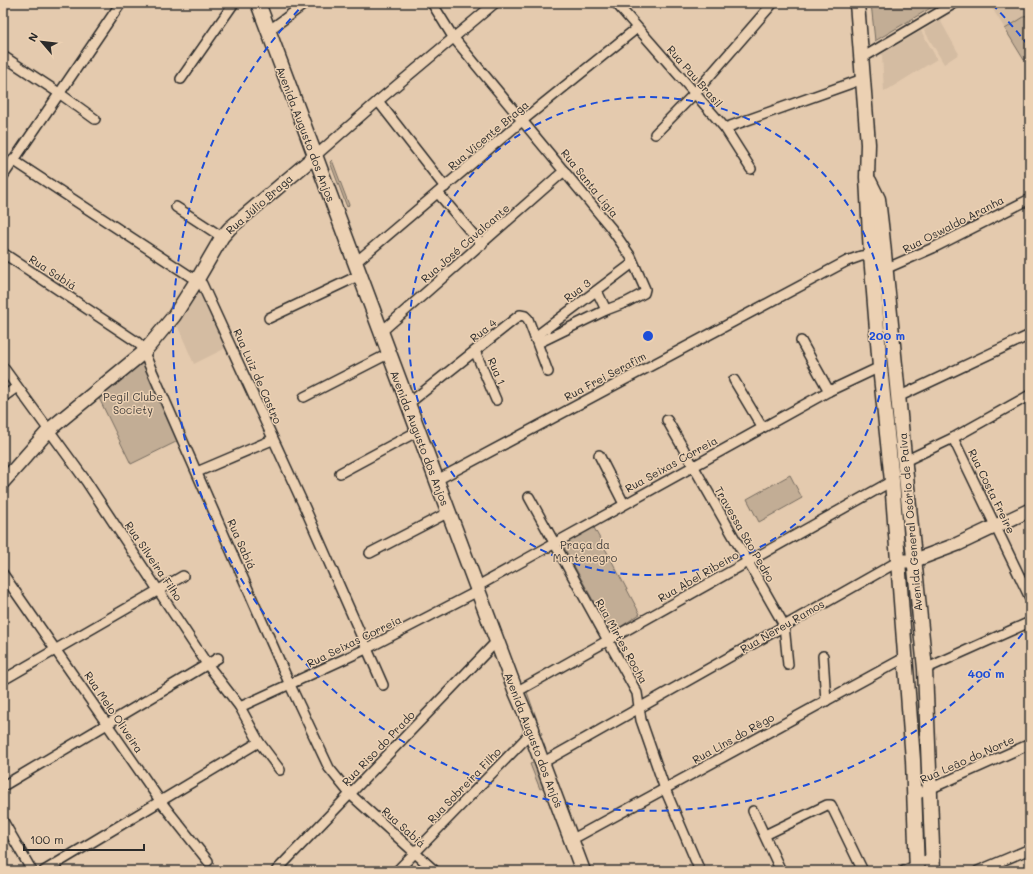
<svg xmlns="http://www.w3.org/2000/svg" width="1033" height="874" viewBox="0 0 1033 874" font-family="Mali,sans-serif">
<style>
.built{fill:#d4bca2}
.green{fill:#c2ad95;stroke:#766c60}
.lines{fill:none;stroke-linecap:round;stroke-linejoin:round}
.street-casing{stroke:#2b2b2b;stroke-width:12}
.secondary-casing{stroke:#2b2b2b;stroke-width:16}
.primary-casing{stroke:#2b2b2b;stroke-width:17}
.street{stroke:#ecd1b3;stroke-width:9}
.secondary{stroke:#ecd1b3;stroke-width:13}
.primary{stroke:#ecd1b3;stroke-width:14}
.ring{fill:none;stroke:#1d4ed8;stroke-width:2;stroke-dasharray:7 5}
.labels{text-anchor:middle;dominant-baseline:central;stroke-width:3;stroke-linejoin:round;paint-order:stroke}
.street-label{font-size:11px;fill:#2b2b2b;stroke:#ecd1b3}
.park-label{font-size:11px;fill:#423e3b;stroke:#ecd1b3}
.centre{fill:#1d4ed8;stroke:#ecd1b3;stroke-width:2}
.ring-label{font-size:12px;text-anchor:middle;font-weight:bold;fill:#1d4ed8;stroke:#ecd1b3;stroke-width:3;stroke-linejoin:round;paint-order:stroke}
</style>
<rect width="100%" height="100%" fill="#e4caae"/>
<filter id="ink" filterUnits="userSpaceOnUse"><feTurbulence type="fractalNoise" baseFrequency=".025" numOctaves="2"/><feDisplacementMap in="SourceGraphic" scale="8" xChannelSelector="R" yChannelSelector="G"/><feConvolveMatrix kernelMatrix="1 2 1 2 8 2 1 2 1" color-interpolation-filters="sRGB"/></filter>
<g filter="url(#ink)">
<g class="built">
<polygon points="989,3 1030,3 1030,13 1005,29"/>
<polygon points="940,20 959,54 944,64 924,30"/>
<polygon points="921,31 937,59 884,92 882,54"/>
<polygon points="198,290 226,348 194,364 175,320"/>
</g>
<g class="green">
<polygon points="871,3 939,3 875,41"/>
<polygon points="1030,13 1030,56 1024,60 1005,29"/>
<polygon points="332,160 349,205 347,207 330,162"/>
<polygon points="143,355 180,440 131,464 96,392"/>
<polygon points="790,475 802,498 759,522 747,499"/>
<polygon points="592,524 640,614 611,633 561,542"/>
<polygon points="554,674 554,676 527,692 542,734 540,735 524,691"/>
<polygon points="535,762 545,787 540,789 530,764"/>
</g>
<g class="lines">
<defs>
<g id="street">
<polyline points="432,3 453,37 611,228 631,257 645,289 644,293 627,302 606,310 538,343"/>
<polyline points="616,3 725,128 751,169"/>
<polyline points="268,31 306,3"/>
<polyline points="3,56 59,93 95,119"/>
<polyline points="862,58 955,3"/>
<polyline points="181,79 234,3"/>
<polyline points="378,101 445,187"/>
<polyline points="725,128 863,79"/>
<polyline points="655,134 694,94 773,3"/>
<polyline points="314,157 378,101 495,3"/>
<polyline points="13,160 202,284 305,508 383,685"/>
<polyline points="3,176 121,3"/>
<polyline points="438,193 482,245"/>
<polyline points="176,207 222,237"/>
<polyline points="3,253 137,342 141,346 290,685 329,768 350,794 435,871"/>
<polyline points="356,262 523,120 637,28"/>
<polyline points="885,269 933,248 1030,199"/>
<polyline points="597,291 606,310"/>
<polyline points="269,318 360,275"/>
<polyline points="381,332 564,171"/>
<polyline points="535,337 633,263"/>
<polyline points="801,341 829,391"/>
<polyline points="475,351 496,400"/>
<polyline points="3,367 86,481 207,664 240,707 259,742 280,770"/>
<polyline points="734,380 762,427"/>
<polyline points="3,397 17,387"/>
<polyline points="304,397 388,354"/>
<polyline points="898,397 1030,335"/>
<polyline points="408,404 520,315 525,316 528,319 548,372"/>
<polyline points="667,420 784,625 788,665"/>
<polyline points="953,438 1030,598"/>
<polyline points="599,455 624,504"/>
<polyline points="905,461 953,438 1030,395"/>
<polyline points="197,472 272,440"/>
<polyline points="340,473 418,431"/>
<polyline points="437,480 847,261 861,256 871,255"/>
<polyline points="529,497 637,693 641,720 665,789 700,871"/>
<polyline points="370,553 449,512"/>
<polyline points="3,574 161,802 208,861"/>
<polyline points="476,587 829,391 880,367"/>
<polyline points="823,656 826,701"/>
<polyline points="925,669 1030,622"/>
<polyline points="3,680 183,576"/>
<polyline points="516,692 892,481"/>
<polyline points="240,707 366,649 478,591"/>
<polyline points="542,763 899,561"/>
<polyline points="3,786 218,658"/>
<polyline points="914,796 1030,744"/>
<polyline points="753,811 781,871"/>
<polyline points="3,821 32,871"/>
<polyline points="765,835 827,805 831,805 863,871"/>
<polyline points="571,840 906,657"/>
<polyline points="44,871 259,742"/>
<polyline points="276,871 497,641"/>
<polyline points="397,871 531,733"/>
<polyline points="904,871 932,858"/>
<polyline points="978,871 1030,849"/>
</g>
<g id="secondary">
<polyline points="3,482 50,429 144,352 174,316 197,280 222,237 230,228 314,157"/>
<polyline points="899,561 913,561 958,544 1030,510"/>
</g>
<g id="primary">
<polyline points="258,3 516,692 532,729 531,733 583,871"/>
<polyline points="857,3 868,144 867,177 871,255 880,367 892,481 913,760 917,871"/>
<polyline points="869,181 878,199 882,233 925,669 933,871"/>
</g>
</defs>
<use href="#street" class="street-casing"/>
<use href="#secondary" class="secondary-casing"/>
<use href="#primary" class="primary-casing"/>
<use href="#street" class="street"/>
<use href="#secondary" class="secondary"/>
<use href="#primary" class="primary"/>
</g>
</g>
<g class="ring">
<circle cx="648" cy="336" r="239"/>
<path d="M1030 624A478 478 0 1 1 304 4M992 4A478 478 0 0 1 1030 48"/>
</g>
<g class="labels">
<g class="street-label">
<text transform="translate(695 76) rotate(49)">Rua Pau Brasil</text>
<text transform="translate(306 134) rotate(69)">Avenida Augusto dos Anjos</text>
<text transform="translate(488 135) rotate(-40)">Rua Vicente Braga</text>
<text transform="translate(590 183) rotate(51)">Rua Santa Lígia</text>
<text transform="translate(259 204) rotate(-41)">Rua Júlio Braga</text>
<text transform="translate(953 224) rotate(-27)">Rua Oswaldo Aranha</text>
<text transform="translate(465 243) rotate(-41)">Rua José Cavalcante</text>
<text transform="translate(53 272) rotate(33)">Rua Sabiá</text>
<text transform="translate(577 290) rotate(-37)">Rua 3</text>
<text transform="translate(483 330) rotate(-38)">Rua 4</text>
<text transform="translate(497 371) rotate(67)">Rua 1</text>
<text transform="translate(258 376) rotate(66)">Rua Luiz de Castro</text>
<text transform="translate(605 376) rotate(-28)">Rua Frei Serafim</text>
<text transform="translate(420 438) rotate(69)">Avenida Augusto dos Anjos</text>
<text transform="translate(671 464) rotate(-29)">Rua Seixas Correia</text>
<text transform="translate(992 491) rotate(64)">Rua Costa Freire</text>
<text transform="translate(910 522) rotate(-95)">Avenida General Osório de Paiva</text>
<text transform="translate(745 534) rotate(60)">Travessa São Pedro</text>
<text transform="translate(242 544) rotate(66)">Rua Sabiá</text>
<text transform="translate(154 561) rotate(56)">Rua Silveira Filho</text>
<text transform="translate(698 576) rotate(-30)">Rua Abel Ribeiro</text>
<text transform="translate(782 626) rotate(-30)">Rua Nereu Ramos</text>
<text transform="translate(354 641) rotate(-26)">Rua Seixas Correia</text>
<text transform="translate(622 641) rotate(61)">Rua Mirtes Rocha</text>
<text transform="translate(114 712) rotate(56)">Rua Melo Oliveira</text>
<text transform="translate(733 738) rotate(-29)">Rua Lins do Rêgo</text>
<text transform="translate(534 740) rotate(69)">Avenida Augusto dos Anjos</text>
<text transform="translate(378 748) rotate(-46)">Rua Riso do Prado</text>
<text transform="translate(967 759) rotate(-24)">Rua Leão do Norte</text>
<text transform="translate(464 785) rotate(-46)">Rua Sobreira Filho</text>
<text transform="translate(404 827) rotate(42)">Rua Sabiá</text>
</g>
<g class="park-label">
<text x="133" y="396">Pegil Clube<tspan x="133" dy="13">Society</tspan></text>
<text x="585" y="544">Praça da<tspan x="585" dy="13">Montenegro</tspan></text>
</g>
</g>
<circle cx="648" cy="336" r="6" class="centre"/>
<g class="ring-label">
<text x="887" y="340">200 m</text>
<text x="986" y="678">400 m</text>
</g>
<rect width="1033" height="874" fill="none" stroke="#ecd1b3" stroke-width="16"/>
<rect x="8" y="8" width="1017" height="858" fill="none" stroke="#2b2b2b" stroke-width="1.5" filter="url(#ink)"/>
<g transform="translate(42 42) rotate(298)" stroke="#ecd1b3" stroke-width="3" paint-order="stroke">
<path d="M0-3L7 15L0 10L-7 15Z" fill="#2b2b2b"/>
<text y="-6" font-size="11" font-weight="bold" text-anchor="middle" fill="#2b2b2b">N</text>
</g>
<path d="M24 844v6h120v-6" fill="none" stroke="#2b2b2b" stroke-width="2"/>
<text x="30" y="844" font-size="12" fill="#2b2b2b" stroke="#ecd1b3" stroke-width="3" paint-order="stroke">100 m</text>
</svg>
